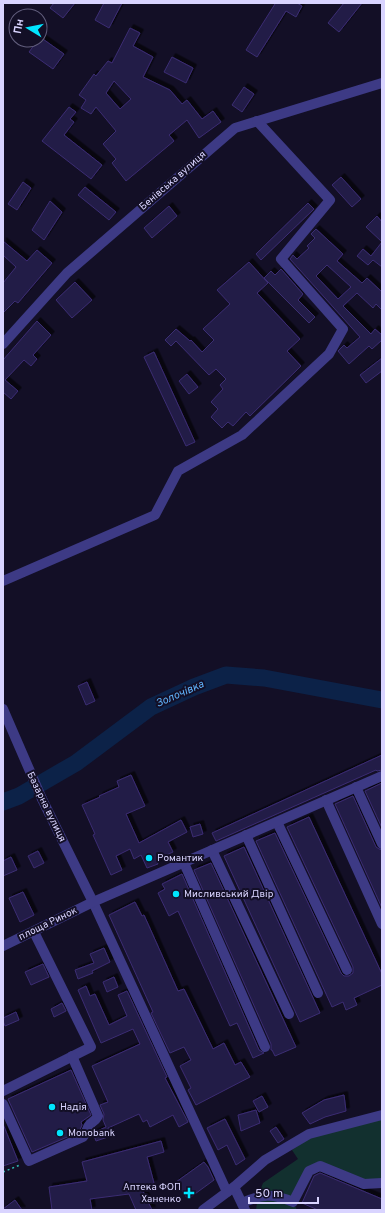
<svg xmlns="http://www.w3.org/2000/svg" width="385" height="1213" viewBox="0 0 385 1213" font-family="Overpass,sans-serif">
<style>
.green{fill:#12302f}
.lines{fill:none;stroke-linecap:round;stroke-linejoin:round}
.river{stroke:#0c2248;stroke-width:17}
.building{fill:#241b47;stroke:#3b2d73;fill-rule:evenodd;filter:url(#shadow)}
.path{stroke:#2fb8b0;stroke-width:1.5;stroke-dasharray:2 3;stroke-linecap:butt}
.minor{stroke:#3d3a85;stroke-width:10}
.poi-dot{fill:#00e5ff;stroke:#130f26;stroke-width:1.5}
.labels{text-anchor:middle;dominant-baseline:central;stroke-width:4;stroke-linejoin:round;paint-order:stroke}
.street-label{font-size:10px;fill:#d9d4ff;stroke:#130f26}
.poi-label{font-size:10px;fill:#d9d4ff;stroke:#130f26;text-anchor:start}
.water-label{font-size:11px;font-style:italic;fill:#62b6ff;stroke:#130f26}
</style>
<defs>
<filter id="shadow"><feDropShadow dx="3.5" dy="-3.5" stdDeviation="0" flood-color="#0009"/></filter>
</defs>
<rect width="100%" height="100%" fill="#130f26"/>
<polygon class="green" points="382,1119 382,1183 364,1184 320,1166 309,1171 293,1202 297,1210 256,1210 258,1196 263,1183 298,1159 292,1150 311,1137"/>
<g class="lines">
<polyline class="river" points="3,802 19,796 76,763 151,707 194,687 226,675 264,678 382,700"/>
</g>
<g class="building">
<polygon points="54,3 75,3 63,18 50,8"/>
<polygon points="104,3 122,3 109,28 95,20"/>
<polygon points="274,3 297,3 302,6 296,17 286,11 257,57 246,50 275,4"/>
<polygon points="344,3 362,3 339,32 328,23"/>
<path d="M130,28L140,33L133,46L153,57L143,77L170,90L182,104L187,100L202,119L213,111L221,122L199,138L187,120L169,135L174,141L126,181L112,163L116,159L103,144L116,131L96,107L91,114L81,108L86,100L79,95L94,74L96,76L108,61L112,63ZM114,81L131,99L120,109L106,93Z"/>
<polygon points="40,37 64,54 53,69 29,52 38,40 40,40"/>
<polygon points="172,57 193,68 186,83 164,72"/>
<polygon points="244,87 254,94 242,112 232,105"/>
<polygon points="69,107 76,112 70,119 74,122 64,135 102,165 91,179 42,141"/>
<polygon points="341,177 361,199 352,207 332,185"/>
<polygon points="23,182 31,188 17,210 8,204"/>
<polygon points="85,187 116,212 109,220 78,195"/>
<polygon points="50,201 62,212 44,240 32,230"/>
<polygon points="308,203 314,209 261,260 256,254"/>
<polygon points="169,206 177,216 152,238 144,228"/>
<polygon points="377,216 382,222 382,242 366,227"/>
<path d="M316,229L343,254L337,261L362,283L367,278L382,292V310L376,304L373,308L357,293L343,306L371,334L375,329L382,335V340L372,349L369,346L349,364L338,351L344,345L347,348L360,337L290,259L293,255L297,259L309,248L307,246L315,238L311,234ZM327,265L351,287L338,299L316,276Z"/>
<polygon points="3,241 27,261 37,250 52,263 18,303 15,301 3,313 3,283 16,267 3,255"/>
<polygon points="382,242 382,267 373,260 368,265 357,256 363,249 371,256"/>
<polygon points="249,262 268,283 257,293 300,339 287,351 301,366 250,416 246,412 233,426 228,422 222,428 211,417 218,409 211,402 223,389 220,385 226,379 216,369 209,375 176,341 171,346 165,340 176,329 190,341 191,340 202,352 214,340 203,329 230,304 217,290"/>
<polygon points="281,269 303,294 298,300 315,317 309,323 264,278 271,271 275,275"/>
<polygon points="75,282 92,300 72,318 56,300"/>
<polygon points="37,321 51,335 33,355 37,359 31,366 24,360 5,380 18,391 11,399 3,392 3,360"/>
<polygon points="154,352 195,442 186,446 144,357"/>
<polygon points="382,358 382,371 366,383 360,375"/>
<polygon points="187,374 198,387 189,394 179,381"/>
<polygon points="87,682 95,701 86,705 78,686"/>
<polygon points="382,755 382,770 377,771 376,770 216,841 212,833"/>
<polygon points="131,775 145,806 126,814 139,843 181,820 187,832 168,842 173,852 156,860 158,864 147,868 141,855 134,859 130,849 116,856 122,870 111,875 93,835 95,834 82,805 100,797 99,796 119,787 117,781"/>
<polygon points="382,783 382,828 365,791"/>
<polygon points="353,796 376,847 379,849 382,850 382,908 335,804"/>
<polygon points="309,817 382,974 382,985 354,998 357,1005 346,1010 343,1002 332,1007 256,841 275,833 341,973 344,976 349,976 353,973 353,967 287,827"/>
<polygon points="200,824 203,834 193,837 190,827"/>
<polygon points="244,847 320,1013 300,1022 224,856"/>
<polygon points="38,851 44,863 34,868 28,856"/>
<polygon points="11,857 17,870 3,876 3,861"/>
<polygon points="211,863 296,1047 275,1056 272,1050 271,1050 271,1044 194,870"/>
<polygon points="182,874 259,1050 264,1053 253,1058 237,1023 230,1026 178,911 169,916 158,893 165,889 162,884"/>
<polygon points="23,892 34,915 20,922 9,898"/>
<polygon points="135,902 142,916 144,915 178,991 184,989 213,1049 224,1043 235,1065 241,1062 250,1077 196,1105 188,1090 191,1088 180,1066 191,1060 184,1047 170,1053 151,1013 153,1012 109,915"/>
<polygon points="104,948 110,962 92,971 93,973 78,979 75,970 94,963 90,954"/>
<polygon points="43,964 49,977 31,985 25,972"/>
<polygon points="114,977 118,987 107,992 103,982"/>
<polygon points="86,986 90,996 95,994 109,1025 127,1016 118,995 127,991 167,1077 165,1078 188,1122 179,1127 173,1115 150,1127 147,1120 143,1122 139,1114 108,1128 111,1136 96,1141 93,1133 106,1127 103,1120 104,1114 100,1105 108,1102 92,1066 140,1044 133,1029 101,1043 78,990"/>
<polygon points="62,1003 66,1011 54,1017 51,1009"/>
<polygon points="16,1012 19,1020 5,1026 3,1021 3,1018"/>
<polygon points="71,1070 91,1115 81,1122 82,1125 79,1132 32,1152 8,1099"/>
<polygon points="344,1095 346,1111 325,1117 310,1124 302,1113 324,1100"/>
<polygon points="262,1096 268,1107 259,1112 253,1101"/>
<polygon points="256,1110 260,1123 241,1131 238,1115"/>
<polygon points="225,1119 245,1159 236,1165 227,1145 218,1150 207,1128"/>
<polygon points="3,1124 18,1161 3,1166"/>
<polygon points="276,1127 284,1139 278,1143 270,1131"/>
<polygon points="161,1141 164,1152 147,1157 154,1183 141,1187 152,1210 136,1210 129,1194 90,1199 92,1210 52,1210 49,1187 87,1181 82,1162"/>
<polygon points="204,1162 208,1167 214,1180 188,1199 176,1182"/>
<polygon points="320,1173 382,1199 382,1210 318,1210 302,1203 314,1176"/>
<polygon points="15,1200 22,1210 3,1210 3,1209"/>
</g>
<g class="lines">
<polyline class="path" points="3,1172 20,1165"/>
<g class="minor">
<polyline points="3,344 67,273 235,128 382,83"/>
<polyline points="3,581 155,515 178,471 242,435 329,354 343,329 281,259 330,200 257,121"/>
<polyline points="3,709 42,799 93,902 227,1192"/>
<polyline points="356,787 382,844"/>
<polyline points="326,800 382,924"/>
<polyline points="277,822 347,970"/>
<polyline points="246,835 318,993"/>
<polyline points="212,850 289,1014"/>
<polyline points="184,863 265,1047"/>
<polyline points="3,946 93,902 382,776"/>
<polyline points="3,1091 91,1047 34,932"/>
<path d="M3,1104L29,1161L83,1137C87,1133 86,1128 90,1124C94,1121 96,1120 98,1116L72,1056"/>
<polyline points="234,1187 245,1210"/>
<path d="M242,1203C262,1194 272,1193 293,1202L309,1171L320,1166L364,1184L382,1183"/>
<polyline points="203,1210 234,1187 265,1160 309,1134 382,1115"/>
</g>
</g>
<g class="poi-dot">
<circle cx="149" cy="858" r="4"/>
<circle cx="176" cy="894" r="4"/>
<circle cx="52" cy="1107" r="4"/>
<circle cx="60" cy="1133" r="4"/>
<path d="M187 1187h4v4h4v4h-4v4h-4v-4h-4v-4h4z"/>
</g>
<g class="labels">
<g class="street-label">
<text transform="translate(173 181) rotate(-41)">Бенівська вулиця</text>
<text transform="translate(46 807) rotate(64)">Базарна вулиця</text>
<text transform="translate(48 924) rotate(-26)">площа Ринок</text>
</g>
<g class="poi-label">
<text x="157" y="858">Романтик</text>
<text x="184" y="894">Мисливський Двір</text>
<text x="60" y="1107">Надія</text>
<text x="68" y="1133">Monobank</text>
<text x="181" y="1187" text-anchor="end">Аптека ФОП<tspan x="181" dy="12">Ханенко</tspan></text>
</g>
<g class="water-label">
<text transform="translate(180 694) rotate(-24)">Золочівка</text>
</g>
</g>
<rect width="385" height="1213" fill="none" stroke="#d9d4ff" stroke-width="8"/>
<g transform="translate(28 28) rotate(280)"><circle r="19" fill="#130f26" stroke="#625e7d"/>
<path d="M0-3L7 15L0 10L-7 15Z" fill="#00e5ff"/>
<text y="-6" font-size="11" font-weight="bold" text-anchor="middle" fill="#d9d4ff">Пн</text>
</g>
<path d="M249 1197v6h69v-6" fill="none" stroke="#d9d4ff" stroke-width="2"/>
<text x="255" y="1197" font-size="12" fill="#d9d4ff" stroke="#130f26" stroke-width="3" paint-order="stroke">50 m</text>
</svg>
